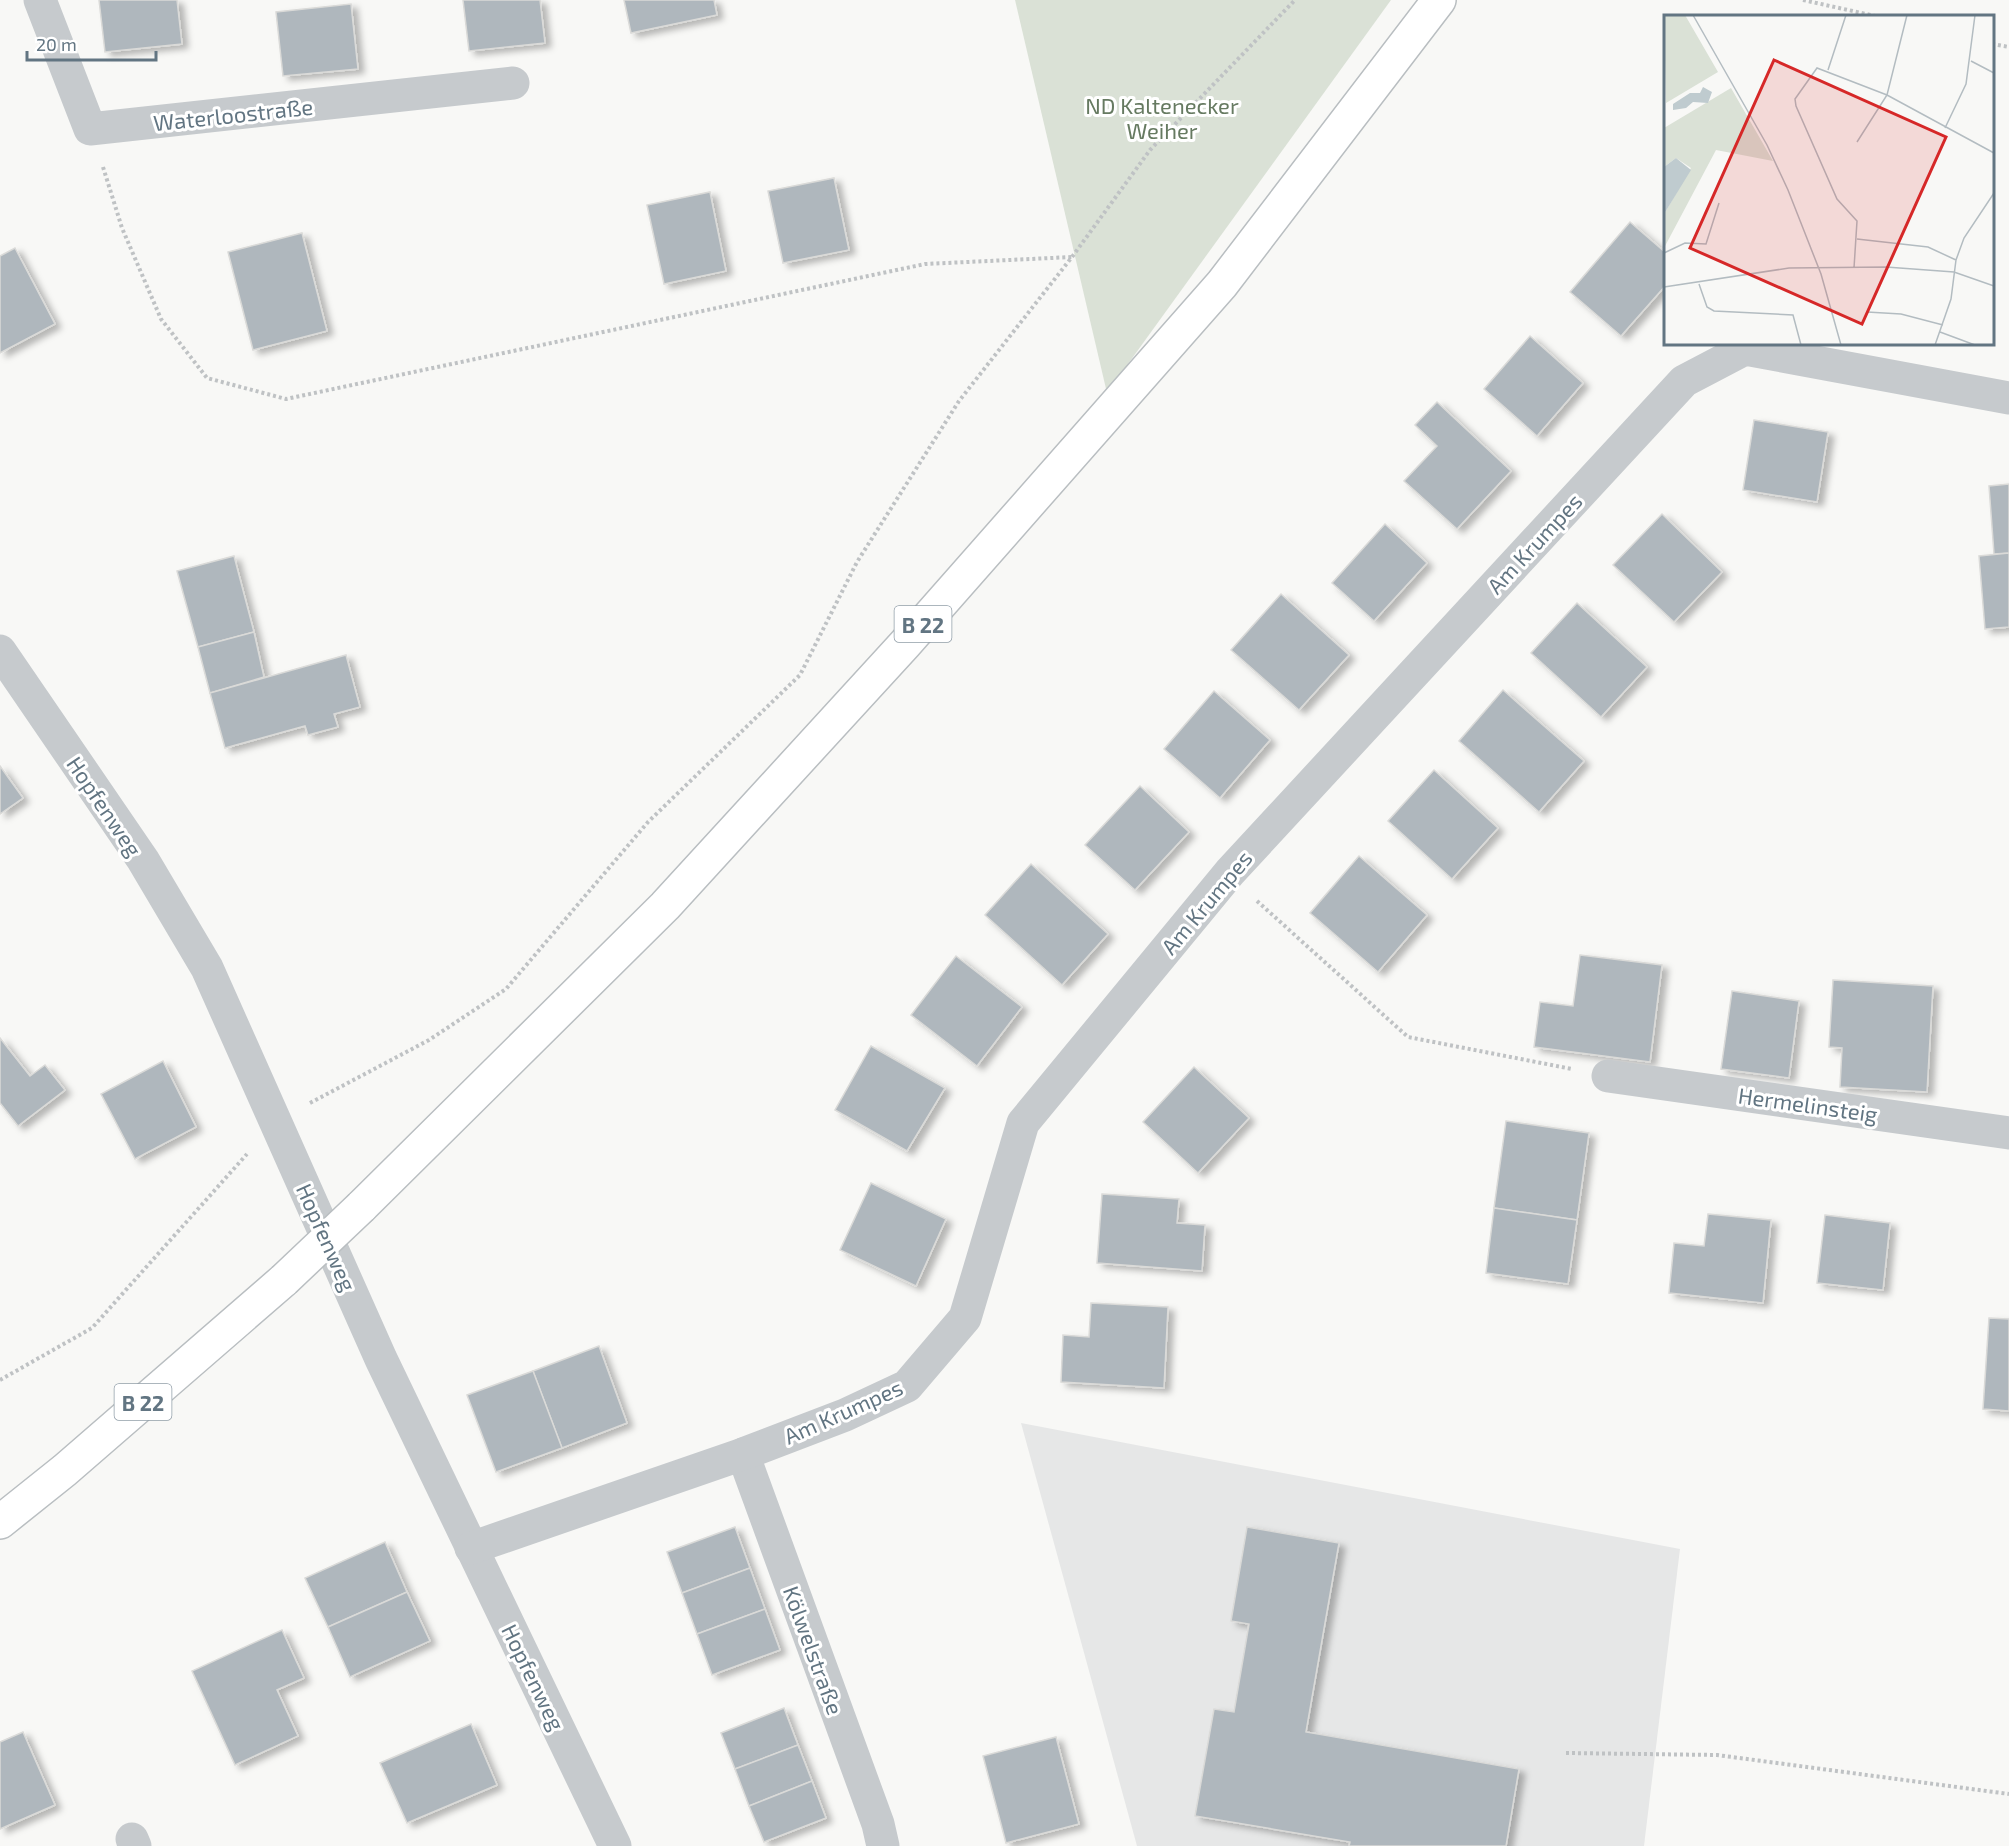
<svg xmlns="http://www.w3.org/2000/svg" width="2009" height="1846" viewBox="0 0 2009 1846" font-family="'Exo 2',sans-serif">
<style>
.built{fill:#e6e7e7}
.green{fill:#dae1d6}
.building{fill:#afb7bd;stroke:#dadad8;stroke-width:1.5;filter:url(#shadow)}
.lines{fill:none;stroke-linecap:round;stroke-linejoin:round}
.major-casing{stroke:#b9bec1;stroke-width:36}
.path{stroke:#bfc2c4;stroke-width:4;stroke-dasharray:3 3;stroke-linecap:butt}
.minor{stroke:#c6cacd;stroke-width:33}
.major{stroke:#fff;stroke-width:33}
.major-bridge-casing{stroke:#b9bec1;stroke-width:36;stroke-linecap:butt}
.major-bridge{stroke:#fff;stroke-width:33}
.labels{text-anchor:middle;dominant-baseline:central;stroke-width:6;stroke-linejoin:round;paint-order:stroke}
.shield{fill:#fff;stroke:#919ea8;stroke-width:1.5}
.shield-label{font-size:21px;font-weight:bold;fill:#627582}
.park-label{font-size:22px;fill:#667a61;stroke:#fff}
.street-label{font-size:22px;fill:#627582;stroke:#fff}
.inset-road{fill:none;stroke:#b3bcc1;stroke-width:1.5}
.view{fill:#d62828;fill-opacity:0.15;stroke:#d62828;stroke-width:3}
.inset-edge{fill:none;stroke:#627582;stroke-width:3}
</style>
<defs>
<filter id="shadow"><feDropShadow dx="6" dy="4" stdDeviation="3" flood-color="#0004"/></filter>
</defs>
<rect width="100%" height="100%" fill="#f8f8f6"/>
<polygon class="built" points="1021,1423 1680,1549 1644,1846 1137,1846"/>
<polygon class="green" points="1015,0 1391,0 1107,393"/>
<g class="building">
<polygon points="99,0 177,0 182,44 105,52"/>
<polygon points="463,0 540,0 545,43 469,51"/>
<polygon points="624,0 714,0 717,15 631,33"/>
<polygon points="351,4 358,69 283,76 276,12"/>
<polygon points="834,178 849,250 783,263 768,191"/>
<polygon points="710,192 726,271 664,284 647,205"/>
<polygon points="1630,222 1666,253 1666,285 1621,336 1570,292"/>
<polygon points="302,233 327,331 253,350 228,252"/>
<polygon points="15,248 55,324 0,353 0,256"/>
<polygon points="1530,336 1583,383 1537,436 1484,389"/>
<polygon points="1437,402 1511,471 1457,529 1404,481 1437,446 1415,425"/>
<polygon points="1754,420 1828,432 1817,502 1743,490"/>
<polygon points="2009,484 2009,553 1994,554 1989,486"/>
<polygon points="1662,514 1722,572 1674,622 1613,565"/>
<polygon points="1385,524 1427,563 1374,621 1332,583"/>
<polygon points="2009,553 2009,627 1985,629 1979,556"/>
<polygon points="234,556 254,632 198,647 177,571"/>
<polygon points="1281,594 1349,655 1299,710 1231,650"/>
<polygon points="1577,603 1647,667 1601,717 1531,653"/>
<polygon points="254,632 264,677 210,693 198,647"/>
<polygon points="346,655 360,707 334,714 338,727 308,735 305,726 225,748 210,693"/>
<polygon points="1503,690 1584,761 1539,812 1459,741"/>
<polygon points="1214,691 1270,740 1220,798 1164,749"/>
<polygon points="0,766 23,798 0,814"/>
<polygon points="1434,770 1498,828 1452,879 1388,821"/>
<polygon points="1140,786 1189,832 1135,890 1085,845"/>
<polygon points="1359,856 1427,915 1378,972 1310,913"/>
<polygon points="1031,864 1108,934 1062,985 985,915"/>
<polygon points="1580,955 1662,965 1650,1062 1534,1047 1540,1002 1573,1006"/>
<polygon points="956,956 1022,1007 977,1066 911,1015"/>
<polygon points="1833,980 1933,986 1927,1092 1840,1087 1842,1048 1829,1047"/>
<polygon points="1732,991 1799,1001 1789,1078 1721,1069"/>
<polygon points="0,1038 30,1076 45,1065 65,1090 18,1126 0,1103"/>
<polygon points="871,1046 945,1088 907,1151 835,1110"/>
<polygon points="163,1061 196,1127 135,1159 101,1094"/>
<polygon points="1194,1067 1249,1118 1198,1173 1143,1122"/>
<polygon points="1506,1121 1589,1133 1577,1220 1494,1208"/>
<polygon points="871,1183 946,1219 916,1286 840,1250"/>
<polygon points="1102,1194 1179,1199 1177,1223 1205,1225 1202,1271 1097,1263"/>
<polygon points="1494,1208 1577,1220 1568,1284 1486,1273"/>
<polygon points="1708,1214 1771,1220 1763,1303 1669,1293 1674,1243 1704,1246"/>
<polygon points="1825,1215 1890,1223 1883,1290 1817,1283"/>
<polygon points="1091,1303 1168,1307 1164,1388 1061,1382 1063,1335 1089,1337"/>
<polygon points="1989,1318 2009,1319 2009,1411 1983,1409"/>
<polygon points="599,1346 627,1423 562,1448 533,1371"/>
<polygon points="533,1371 562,1448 496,1472 467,1395"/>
<polygon points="735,1527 750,1568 682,1593 667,1552"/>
<polygon points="1247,1527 1339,1543 1306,1732 1519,1769 1506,1846 1349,1846 1350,1842 1195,1816 1214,1709 1234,1712 1249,1624 1231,1621"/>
<polygon points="385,1542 407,1592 328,1627 305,1578"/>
<polygon points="750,1568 765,1609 697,1634 682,1593"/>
<polygon points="407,1592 430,1641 350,1677 328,1627"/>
<polygon points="765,1609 780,1650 712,1675 697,1634"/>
<polygon points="282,1630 304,1678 277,1690 298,1736 235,1765 192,1671"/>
<polygon points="784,1708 798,1745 735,1769 721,1733"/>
<polygon points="471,1724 497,1785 407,1823 380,1763"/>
<polygon points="23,1732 55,1805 0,1829 0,1742"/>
<polygon points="1056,1737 1079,1824 1006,1843 983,1756"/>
<polygon points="798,1745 812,1781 749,1806 735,1769"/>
<polygon points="812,1781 826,1818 764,1842 749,1806"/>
</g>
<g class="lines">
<defs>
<g id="major">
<polyline points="361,1207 665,906 905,644 1222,284 1439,0"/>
<polyline points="0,1522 65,1470 284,1280"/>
</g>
</defs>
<use href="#major" class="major-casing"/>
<g class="path">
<polyline points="1803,0 1875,16"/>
<polyline points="1992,44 2009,47"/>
<polyline points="103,167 122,228 161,319 207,378 286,399 925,264 1072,257"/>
<polyline points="1257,901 1408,1037 1572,1069"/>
<polyline points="310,1103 429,1040 506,989 648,822 800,675 857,562 959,401 1072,257 1150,150 1295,0"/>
<polyline points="0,1380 92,1328 247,1154"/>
<polyline points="1566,1753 1717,1755 2009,1794"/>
</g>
<g class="minor">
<polyline points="40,0 90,129 513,83"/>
<polyline points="0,651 143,860 207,968 381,1359 615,1846"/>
<polyline points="1608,1076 2009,1133"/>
<polyline points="743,1454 878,1824 883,1846"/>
<polyline points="471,1548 743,1454 845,1415 907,1386 965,1318 1023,1123 1230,872 1684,381 1745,349 2009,398"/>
<polyline points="132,1839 135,1846"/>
</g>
<use href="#major" class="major"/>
<defs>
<polyline id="major-bridge" points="284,1280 361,1207"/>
</defs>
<use href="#major-bridge" class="major-bridge-casing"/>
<use href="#major-bridge" class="major-bridge"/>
</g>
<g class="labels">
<g class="shield">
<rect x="894.5" y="606" width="57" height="36" rx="4.5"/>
<rect x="114.5" y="1384" width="57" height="36" rx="4.5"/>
</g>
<g class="shield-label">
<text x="923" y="624">B 22</text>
<text x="143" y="1402">B 22</text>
</g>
<g class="park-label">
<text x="1162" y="105">ND Kaltenecker<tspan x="1162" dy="25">Weiher</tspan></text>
</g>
<g class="street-label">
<text transform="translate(233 114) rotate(-6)">Waterloostraße</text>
<text transform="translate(1534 543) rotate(-47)">Am Krumpes</text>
<text transform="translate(105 806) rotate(56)">Hopfenweg</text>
<text transform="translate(1206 902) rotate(-50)">Am Krumpes</text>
<text transform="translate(1808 1104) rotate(8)">Hermelinsteig</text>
<text transform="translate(327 1237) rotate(66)">Hopfenweg</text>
<text transform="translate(843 1411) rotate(-24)">Am Krumpes</text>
<text transform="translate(814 1650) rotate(70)">Kölwelstraße</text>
<text transform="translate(534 1677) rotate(64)">Hopfenweg</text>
</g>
</g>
<g transform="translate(1664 15)">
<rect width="330" height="330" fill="#f8f8f6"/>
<path d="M0,0H21L54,57L2,88ZM67,73L109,146L52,135L0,233V199L27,153L12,143L0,152V113Z" fill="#dae1d6"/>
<path d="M39,72L48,77L44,88L29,87L22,93L9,95V89L26,78H36ZM12,143L27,155L0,199V152Z" fill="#bfcbcf"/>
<path class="inset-road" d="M29,0L103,130L124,175L157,259L177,330M307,46L330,58M164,55L182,0M281,113L302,69L311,0M193,127L223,80L243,0M193,224L264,232L292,245M0,238L21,228L42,229L55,188M190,253L193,206L173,184L132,91L131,84L153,53L223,80L330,138M35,269L43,292L50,296L129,300L137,330M0,272L125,253L222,252L290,257L330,271M203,297L237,299L279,310M276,317L311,330M271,330L287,284L292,245L300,223L330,178"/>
<path class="view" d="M110,45L282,122L198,309L26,233Z"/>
<rect width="330" height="330" class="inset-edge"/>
</g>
<path d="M27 51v9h129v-9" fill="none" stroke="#627582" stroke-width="3"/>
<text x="36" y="51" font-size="18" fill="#627582" stroke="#ffffff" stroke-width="4.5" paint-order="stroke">20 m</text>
</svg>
